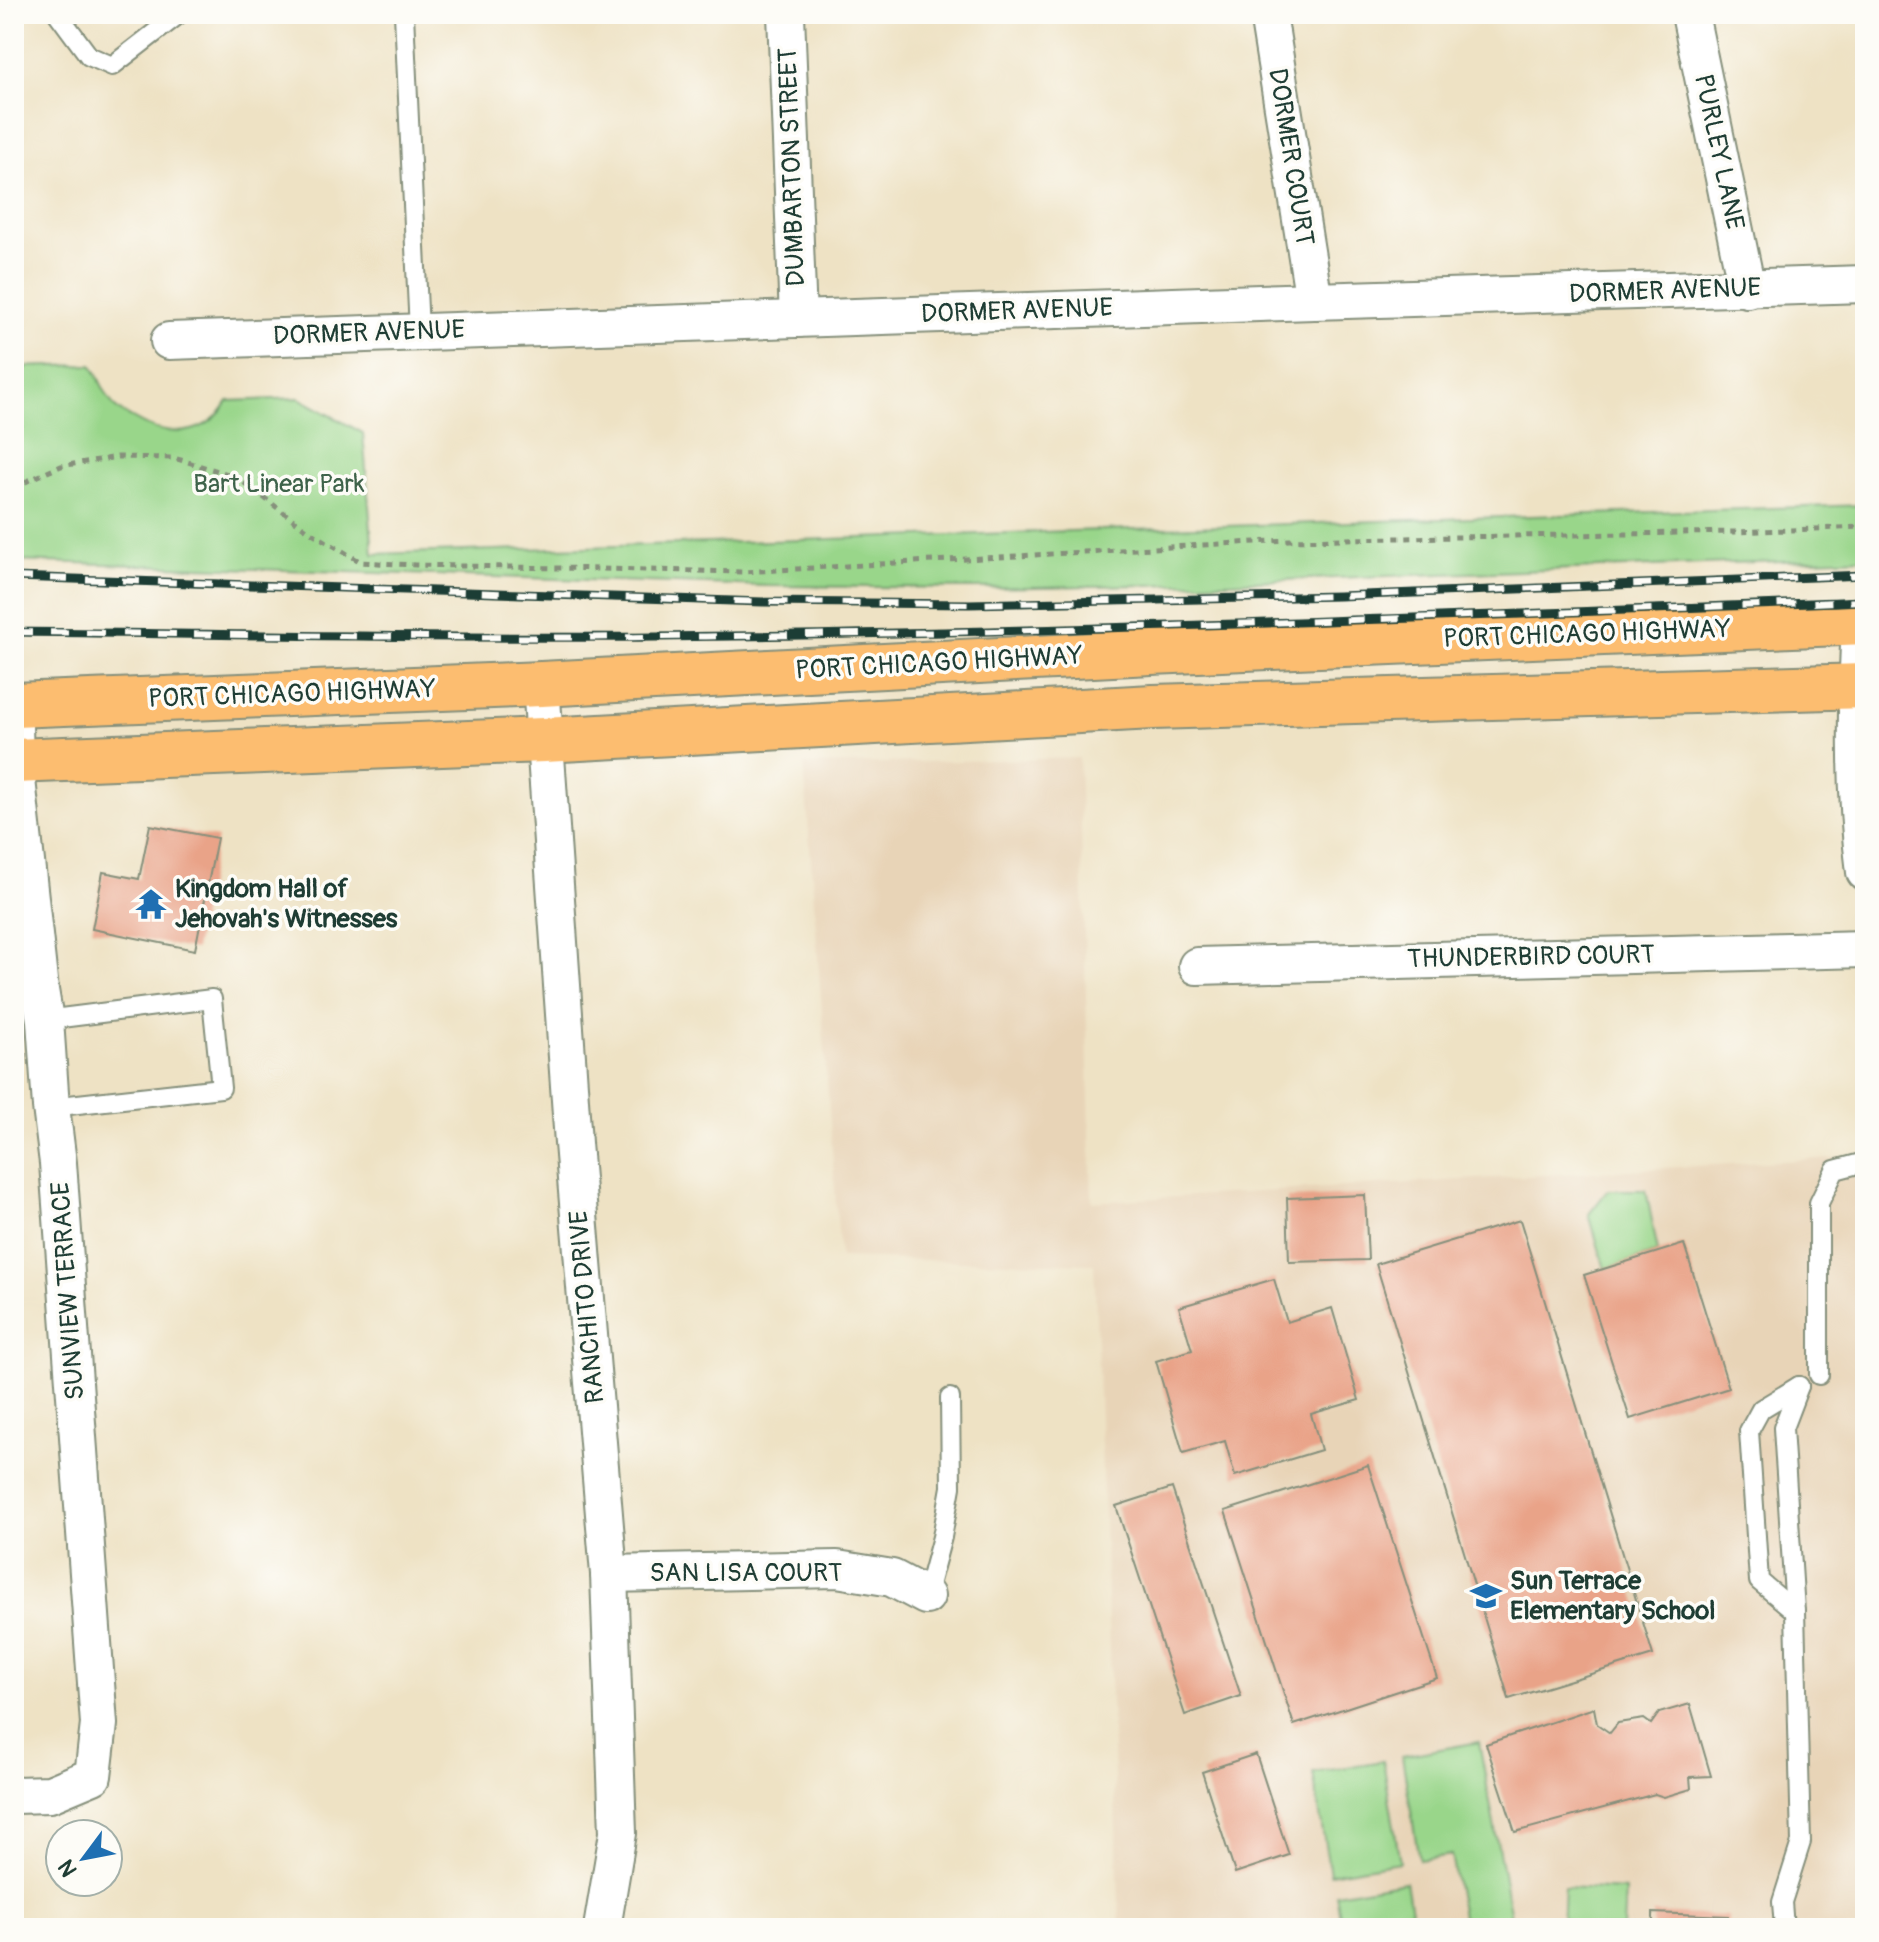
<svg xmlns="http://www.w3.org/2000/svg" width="1879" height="1942" viewBox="0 0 1879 1942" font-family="Pangolin,sans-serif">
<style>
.built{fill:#e8d4b7}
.green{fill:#99d68a;stroke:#5c8a5f;stroke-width:2}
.building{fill:#e9a388}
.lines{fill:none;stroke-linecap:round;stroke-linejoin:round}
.service-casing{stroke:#86907c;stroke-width:22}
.minor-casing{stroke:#86907c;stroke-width:40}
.primary-casing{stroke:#86907c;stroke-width:48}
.path{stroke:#86907c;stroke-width:5;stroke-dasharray:6 6;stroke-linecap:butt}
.service{stroke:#fff;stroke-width:18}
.minor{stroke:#fff;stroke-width:36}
.primary{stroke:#fcbd6f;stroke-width:44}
.rail-casing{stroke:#1f3d34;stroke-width:9}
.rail{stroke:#fdfcf7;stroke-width:6;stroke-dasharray:18;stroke-linecap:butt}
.labels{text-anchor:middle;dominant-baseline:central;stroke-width:7;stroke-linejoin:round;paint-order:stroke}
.street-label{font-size:26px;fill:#1f3d34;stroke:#fdfcf7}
.park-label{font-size:26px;fill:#3e634a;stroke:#fdfcf7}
.poi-label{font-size:26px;font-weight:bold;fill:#1f3d34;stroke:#fdfcf7;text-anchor:start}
</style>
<rect width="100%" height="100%" fill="#fdfcf7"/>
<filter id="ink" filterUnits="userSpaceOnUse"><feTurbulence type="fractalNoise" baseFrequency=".0125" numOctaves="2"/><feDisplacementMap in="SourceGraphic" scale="16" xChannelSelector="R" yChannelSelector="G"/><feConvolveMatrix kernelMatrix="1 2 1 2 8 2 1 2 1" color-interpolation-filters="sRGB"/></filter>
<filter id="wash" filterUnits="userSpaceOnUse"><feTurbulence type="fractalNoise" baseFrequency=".006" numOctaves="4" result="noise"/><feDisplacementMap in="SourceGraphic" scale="32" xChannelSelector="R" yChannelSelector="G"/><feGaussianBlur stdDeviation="1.8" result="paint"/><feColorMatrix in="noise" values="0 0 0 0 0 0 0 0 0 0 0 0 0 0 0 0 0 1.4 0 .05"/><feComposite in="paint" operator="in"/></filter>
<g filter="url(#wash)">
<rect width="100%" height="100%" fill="#eee2c4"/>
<polygon class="built" points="1079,758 1092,1202 1865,1156 1865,1928 1120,1928 1094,1264 840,1258 804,765"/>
<g class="green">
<path d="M92,365C98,376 107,399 116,408C121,412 127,415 132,418C166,439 207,438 228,401L299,398L363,433L373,554L1865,505V558L1148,585L976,588L766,586L14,561V367Z"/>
<polygon points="1608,1190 1646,1190 1658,1252 1605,1269 1589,1214"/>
<polygon points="1479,1742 1513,1928 1464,1928 1451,1855 1419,1860 1402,1756"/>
<polygon points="1383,1761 1400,1862 1330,1874 1313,1773"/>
<polygon points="1406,1882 1414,1928 1342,1928 1336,1894"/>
<polygon points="1564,1887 1625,1890 1623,1928 1562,1928"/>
</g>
<g id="blocks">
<g class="building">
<polygon points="150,825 217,838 195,950 92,929 103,872 139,879"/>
<polygon points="1365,1195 1368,1260 1289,1262 1287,1198"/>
<polygon points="1520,1220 1653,1655 1509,1699 1376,1264"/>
<polygon points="1684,1244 1729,1388 1630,1419 1584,1275"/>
<polygon points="1274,1279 1287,1322 1332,1308 1359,1400 1311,1414 1321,1450 1235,1476 1225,1441 1183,1453 1156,1361 1192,1350 1179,1307"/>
<polygon points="1368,1465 1437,1678 1294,1725 1225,1511"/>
<polygon points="1172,1488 1241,1696 1185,1715 1116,1506"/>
<polygon points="1690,1704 1711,1776 1690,1777 1691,1789 1664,1797 1655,1794 1515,1832 1486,1744 1594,1708 1597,1724 1610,1733 1618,1723 1644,1719 1651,1724 1659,1713"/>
<polygon points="1256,1754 1289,1855 1235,1873 1202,1772"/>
<polygon points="1653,1913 1728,1916 1728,1928 1653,1928"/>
</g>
</g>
</g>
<g filter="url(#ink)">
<use href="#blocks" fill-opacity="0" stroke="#86907c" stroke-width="2"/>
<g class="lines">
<defs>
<g id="service">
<polyline points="58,14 89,56 112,66 179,14"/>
<polyline points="404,14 419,331"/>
<polyline points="45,1020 212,999 221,1088 51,1107"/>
<polyline points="1819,1375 1819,1203 1835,1170 1865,1162"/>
<polyline points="926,1596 942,1537 951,1487 950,1398"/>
<polyline points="1795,1611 1759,1581 1749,1431 1761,1409 1799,1386"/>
<polyline points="1784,1928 1782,1902 1801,1842 1795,1611 1783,1428 1799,1386"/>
</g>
<g id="minor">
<polyline points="786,14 798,319"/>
<polyline points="1268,14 1314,301"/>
<polyline points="1690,14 1747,289"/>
<polyline points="169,341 1314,301 1865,284"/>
<path d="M1860,623C1856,705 1854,790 1865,872"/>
<polyline points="541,684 573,1143 609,1574 618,1833 602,1928"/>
<polyline points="14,726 15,761 40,990 45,1020 51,1107 58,1163 99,1724 93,1776 50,1794 14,1795"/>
<polyline points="1197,966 1865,949"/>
<polyline points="609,1574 837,1569 892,1578 926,1596"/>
</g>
<g id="primary">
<polyline points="14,705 541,684 1151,652 1865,622"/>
<polyline points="14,761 544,740 1153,707 1865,686"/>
</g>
</defs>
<use href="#service" class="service-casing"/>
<use href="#minor" class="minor-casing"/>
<use href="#primary" class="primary-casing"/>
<polyline class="path" points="14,487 61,466 117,457 174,458 235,476 307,530 361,562 415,565 744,572 1289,540 1736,532 1865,527"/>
<use href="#service" class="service"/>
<use href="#minor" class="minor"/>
<use href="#primary" class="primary"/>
<defs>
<g id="rail">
<polyline points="14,577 763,602 969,604 1339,596 1865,575"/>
<path d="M14,632C228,634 442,639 656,637C1059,633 1462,616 1865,601"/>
</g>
</defs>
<use href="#rail" class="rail-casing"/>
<use href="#rail" class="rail"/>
</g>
</g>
<defs>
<symbol id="temple-bare" viewBox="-9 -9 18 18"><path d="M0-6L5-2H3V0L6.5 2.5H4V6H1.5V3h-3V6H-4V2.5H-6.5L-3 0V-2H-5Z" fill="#1f6fb2" stroke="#fdfcf7" stroke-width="2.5" paint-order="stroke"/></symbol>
<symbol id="school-bare" viewBox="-9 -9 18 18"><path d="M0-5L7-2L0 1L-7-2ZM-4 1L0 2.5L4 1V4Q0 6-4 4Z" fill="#1f6fb2" stroke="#fdfcf7" stroke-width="2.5" paint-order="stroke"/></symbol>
</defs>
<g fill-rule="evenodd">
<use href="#temple-bare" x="129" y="882" width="44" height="44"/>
<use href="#school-bare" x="1464" y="1574" width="44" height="44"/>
</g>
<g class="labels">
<g class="street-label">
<text transform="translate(1719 152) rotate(78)">PURLEY LANE</text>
<text transform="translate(1291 157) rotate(81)">DORMER COURT</text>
<text transform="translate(792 167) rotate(-92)">DUMBARTON STREET</text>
<text transform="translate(1665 291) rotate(-2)">DORMER AVENUE</text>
<text transform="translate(1017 311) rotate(-2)">DORMER AVENUE</text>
<text transform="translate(369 333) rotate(-2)">DORMER AVENUE</text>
<text transform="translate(1587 634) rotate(-2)">PORT CHICAGO HIGHWAY</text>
<text transform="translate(939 663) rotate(-3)">PORT CHICAGO HIGHWAY</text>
<text transform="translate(292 694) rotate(-2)">PORT CHICAGO HIGHWAY</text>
<text transform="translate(1531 957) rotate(-1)">THUNDERBIRD COURT</text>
<text transform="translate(68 1291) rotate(-94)">SUNVIEW TERRACE</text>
<text transform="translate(587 1307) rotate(-95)">RANCHITO DRIVE</text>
<text x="746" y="1573">SAN LISA COURT</text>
</g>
<g class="park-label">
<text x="279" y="484">Bart Linear Park</text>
</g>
<g class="poi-label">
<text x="175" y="889">Kingdom Hall of<tspan x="175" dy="30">Jehovah's Witnesses</tspan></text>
<text x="1510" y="1581">Sun Terrace<tspan x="1510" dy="30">Elementary School</tspan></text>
</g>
</g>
<rect width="1879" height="1942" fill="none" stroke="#fdfcf7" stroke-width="48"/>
<g transform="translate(84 1858) rotate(238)"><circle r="38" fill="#fdfcf7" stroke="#a4b0a9" stroke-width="2"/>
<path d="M0-6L14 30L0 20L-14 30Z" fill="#1f6fb2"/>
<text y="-12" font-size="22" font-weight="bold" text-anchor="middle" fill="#1f3d34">N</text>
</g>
</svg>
